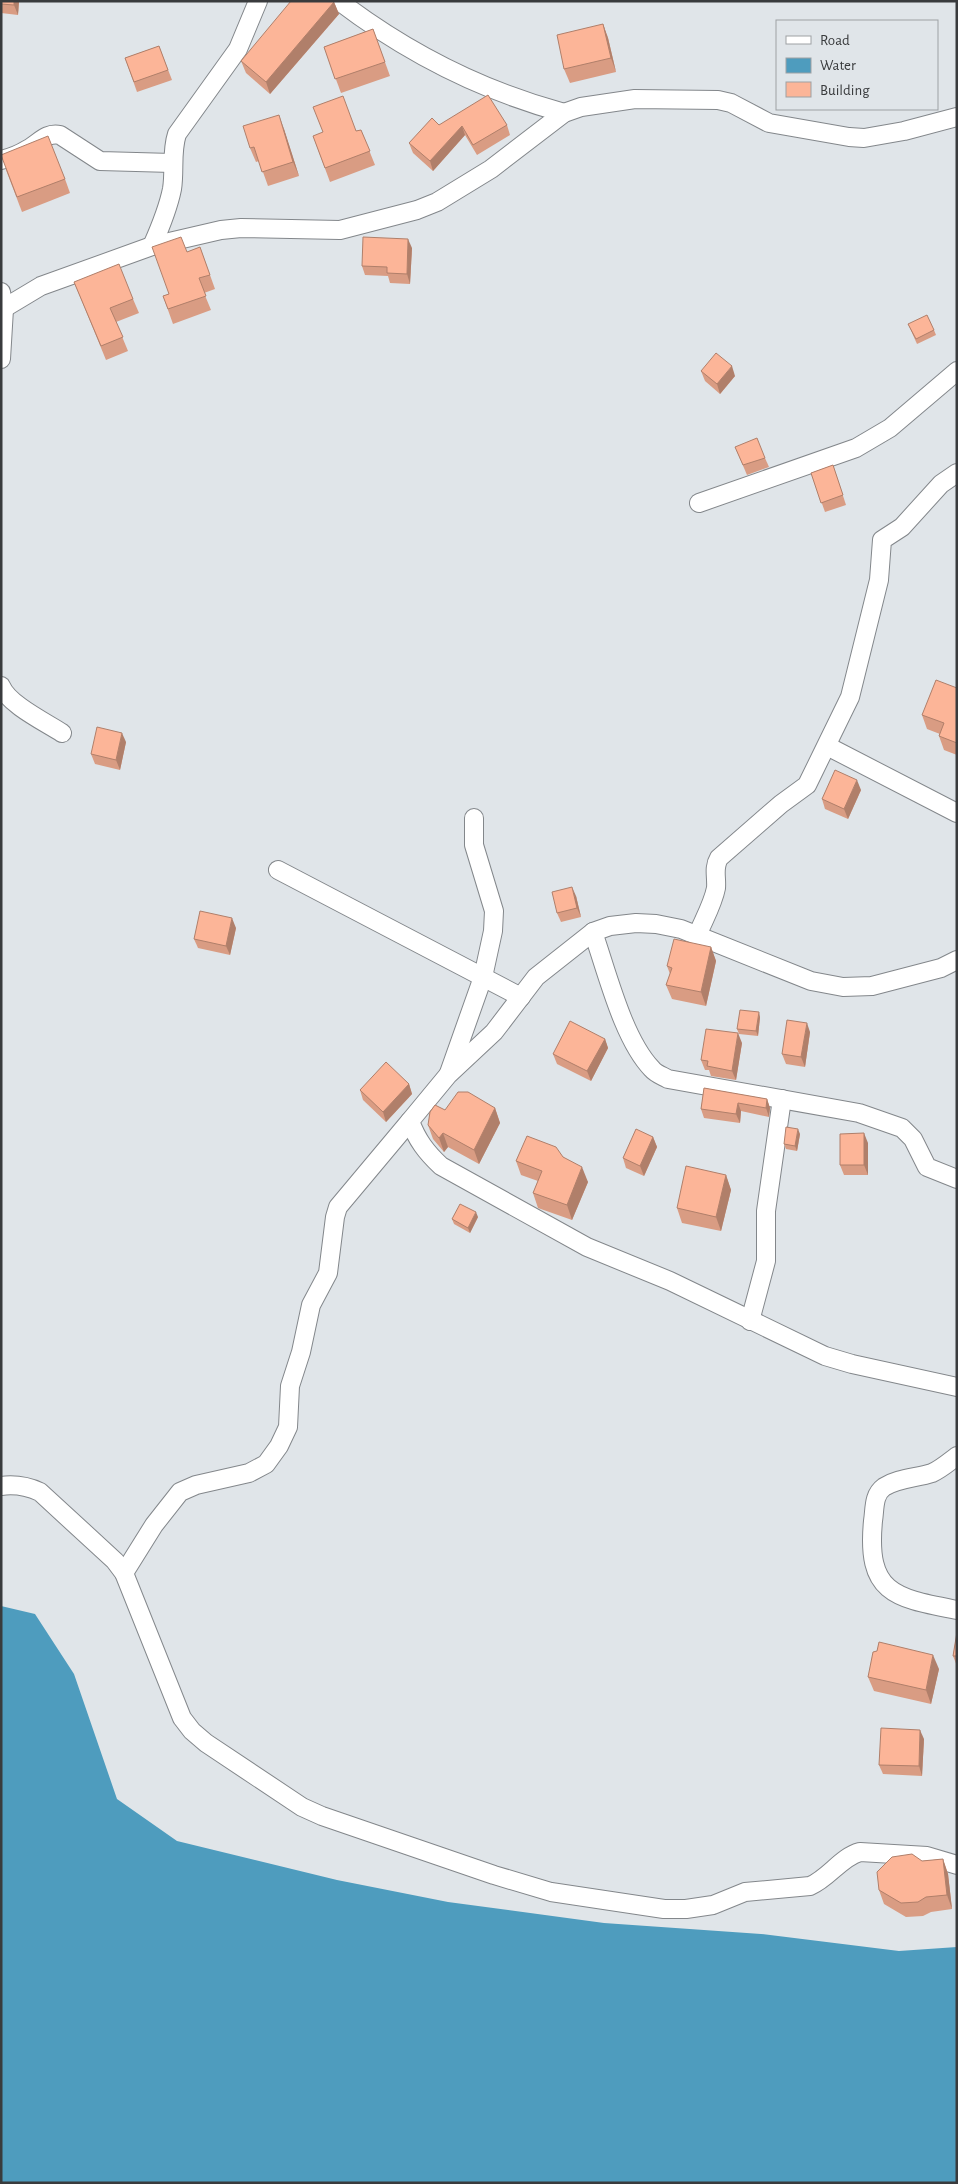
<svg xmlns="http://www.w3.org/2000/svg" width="958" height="2184" viewBox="0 0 958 2184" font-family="'Alegreya Sans',sans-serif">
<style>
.water{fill:#4e9cbe}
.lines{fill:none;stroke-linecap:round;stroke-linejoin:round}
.street-casing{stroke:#83878b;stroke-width:20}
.street{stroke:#fff;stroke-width:18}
.wall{fill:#d99c83}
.shaded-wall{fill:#b07f6a}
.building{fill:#fcb598;stroke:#b07f6a}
</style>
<rect width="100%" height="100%" fill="#e0e5e9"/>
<polygon class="water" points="1,1606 35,1614 74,1674 117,1799 177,1841 337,1880 448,1902 604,1923 761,1934 899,1951 957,1947 957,2183 1,2183"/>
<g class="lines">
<defs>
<g id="street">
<path d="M339,1C406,52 483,91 564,113"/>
<path d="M1,160C10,158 20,154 28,149C39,143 46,132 60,135L100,161L172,163"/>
<path d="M152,246C160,228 168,209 172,189C175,171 171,152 177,134L238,49L258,1"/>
<polyline points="1,292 4,309 1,359"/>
<polyline points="1,310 41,286 152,246 221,230 241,228 340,230 417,210 437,202 491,169 564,113 581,107 635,99 718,100 731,103 769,123 849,137 864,138 904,131 957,117"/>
<polyline points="699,503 856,448 890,428 957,371"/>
<path d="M1,686C8,704 45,722 62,733"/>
<polyline points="827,746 957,813"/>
<polyline points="278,870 521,997"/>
<path d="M593,932C607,972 623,1039 652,1069C656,1074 663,1076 668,1079L859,1113L902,1128L913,1139L927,1167L957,1179"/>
<path d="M697,936C703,921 713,904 716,888C717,877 713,868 719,858L781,804L807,785L850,697L879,580L882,540L902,527L941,484L957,473"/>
<path d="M957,960L941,968L872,986L843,987L811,981L681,929L656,924L636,923L610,926L593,932L536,977L494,1032L448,1075L410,1121C417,1140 426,1152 441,1166L587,1247L670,1281L825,1356L852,1364L957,1387"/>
<polyline points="449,1073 483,977 493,931 494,911 474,845 474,818"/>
<polyline points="750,1321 766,1261 766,1211 782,1099"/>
<path d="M957,1456C949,1462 941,1469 932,1473C917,1478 898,1478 884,1487C873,1495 875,1509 873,1521C866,1594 895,1598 957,1610"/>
<path d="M1,1486C16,1484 27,1486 40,1492L115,1561L124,1573L182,1718L192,1731L206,1743L302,1807L322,1816L494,1875L551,1892L664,1909H686L713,1905L745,1892L810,1886C829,1878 841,1857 860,1852L927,1856L957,1865"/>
<polyline points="124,1573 154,1525 180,1492 196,1485 249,1473 266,1464 279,1446 288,1427 290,1386 301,1352 311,1305 328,1273 335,1217 338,1207 410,1121"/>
</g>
</defs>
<use href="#street" class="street-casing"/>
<use href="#street" class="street"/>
</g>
<g class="wall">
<polygon points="1,1 19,1 18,15 1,13"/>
<polygon points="334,2 339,14 270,94 246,73 241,61"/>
<polygon points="603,24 608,38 616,72 570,83 564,69"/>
<polygon points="373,29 390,76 341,93 324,47"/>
<polygon points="159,46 172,80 137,92 125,58"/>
<polygon points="439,125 507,125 510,135 477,155 465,135 433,171 413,153 409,143"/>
<polygon points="284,129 299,176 268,186 259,161 256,162 250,148"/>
<polygon points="361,130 375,165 330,182 313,136 356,131"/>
<polygon points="6,170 65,179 70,193 22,212"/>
<polygon points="200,247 215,289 204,293 211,310 173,324 163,296 169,294 187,252"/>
<polygon points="412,248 410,284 390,283 388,276 365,275 362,266"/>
<polygon points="74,282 133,299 139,313 116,322 128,351 106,360"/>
<polygon points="908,324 934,330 936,335 917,344"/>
<polygon points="701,371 735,376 720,394 705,381"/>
<polygon points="735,447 765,458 769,467 747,475"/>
<polygon points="833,465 846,505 825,512 811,473"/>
<polygon points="957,688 957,755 944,750 939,736 940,734 927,729 922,715"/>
<polygon points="126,742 120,770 95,764 91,754"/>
<polygon points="861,790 848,819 825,809 822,799"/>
<polygon points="576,896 581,917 561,922 557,913"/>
<polygon points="236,928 230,955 198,948 194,939"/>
<polygon points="711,947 716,961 706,1006 672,999 666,985 670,974 667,966"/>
<polygon points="760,1017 758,1036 739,1034 737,1029"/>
<polygon points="810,1032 805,1067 786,1064 782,1054"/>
<polygon points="605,1039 608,1048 591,1081 557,1064 553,1054"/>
<polygon points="742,1043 736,1080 711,1076 709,1070 705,1070 701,1060"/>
<polygon points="409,1084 412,1094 386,1122 363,1100 360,1090"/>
<polygon points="704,1088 767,1099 770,1108 769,1117 741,1111 740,1123 704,1118 701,1109"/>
<polygon points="495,1108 500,1123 479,1164 448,1147 444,1152 433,1139 428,1125 445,1110"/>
<polygon points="800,1134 797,1151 786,1149 784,1144"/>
<polygon points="653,1137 657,1147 644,1176 626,1168 623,1158"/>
<polygon points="868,1143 868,1175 844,1175 840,1165"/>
<polygon points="563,1157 588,1182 572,1220 538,1208 533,1193 538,1181 521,1175 516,1161"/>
<polygon points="726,1175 731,1190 721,1231 682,1223 677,1208"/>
<polygon points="478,1217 470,1233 454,1224 452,1219"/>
<polygon points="957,1632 957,1666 953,1656"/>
<polygon points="939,1669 931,1704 874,1691 868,1677"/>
<polygon points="924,1739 922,1776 883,1774 879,1765"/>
<polygon points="943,1859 948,1874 952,1909 931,1912 923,1916 906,1917 884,1904 879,1890 922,1861"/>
</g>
<g class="shaded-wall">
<polygon points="14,1 19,1 18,15 14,5"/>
<polygon points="334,2 339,14 270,94 266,82"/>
<polygon points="603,24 608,38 616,72 611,58"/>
<polygon points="279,115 284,129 299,176 293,162"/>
<polygon points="462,126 465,135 433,171 430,161"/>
<polygon points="408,239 412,248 410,284 407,274"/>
<polygon points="732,366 735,376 720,394 717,384"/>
<polygon points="122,733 126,742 120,770 116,760"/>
<polygon points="857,780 861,790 848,819 844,809"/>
<polygon points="572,887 576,896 581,917 577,908"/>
<polygon points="232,918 236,928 230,955 226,946"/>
<polygon points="711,947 716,961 706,1006 701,992"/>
<polygon points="759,1012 760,1017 758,1036 756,1031"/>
<polygon points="807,1023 810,1032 805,1067 801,1057"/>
<polygon points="738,1033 742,1043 736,1080 732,1071"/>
<polygon points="605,1039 608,1048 591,1081 587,1071"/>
<polygon points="409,1084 412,1094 386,1122 383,1112"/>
<polygon points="767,1099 770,1108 769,1117 766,1108"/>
<polygon points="738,1103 741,1111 740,1123 736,1114"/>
<polygon points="495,1108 500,1123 479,1164 474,1150"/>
<polygon points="798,1129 800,1134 797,1151 795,1146"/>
<polygon points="443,1133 448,1147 444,1152 439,1138"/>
<polygon points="864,1133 868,1143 868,1175 864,1165"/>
<polygon points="653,1137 657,1147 644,1176 640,1166"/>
<polygon points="582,1167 588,1182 572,1220 567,1205"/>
<polygon points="726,1175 731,1190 721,1231 716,1217"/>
<polygon points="476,1212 478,1217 470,1233 468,1228"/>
<polygon points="933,1655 939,1669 931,1704 926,1690"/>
<polygon points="920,1730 924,1739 922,1776 919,1766"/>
<polygon points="943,1859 948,1874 952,1909 947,1895"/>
</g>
<g class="building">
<polygon points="1,1 14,1 14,5 1,4"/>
<polygon points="291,1 334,1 334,2 266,82 241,61"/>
<polygon points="603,24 611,58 564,69 557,35"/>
<polygon points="373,29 385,62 335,79 324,47"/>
<polygon points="159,46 168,70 134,82 125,58"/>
<polygon points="488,95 507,125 473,145 462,126 430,161 409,143 432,118 439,125"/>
<polygon points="343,96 356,131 361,130 370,151 325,168 313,136 323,132 313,107"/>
<polygon points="279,115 293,162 262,172 254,147 250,148 243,126"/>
<polygon points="48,136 65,179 17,197 1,155"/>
<polygon points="181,237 187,252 200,247 210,275 199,278 206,296 168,309 163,296 169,294 152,247"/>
<polygon points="363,237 408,239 407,274 387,273 387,267 362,266"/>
<polygon points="119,264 133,299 110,308 123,337 101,346 74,282"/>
<polygon points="927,315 934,330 916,339 908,324"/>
<polygon points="716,353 732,366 717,384 701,371"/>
<polygon points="757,438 765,458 743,465 735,447"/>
<polygon points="833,465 843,495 821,503 811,473"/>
<polygon points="936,680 957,688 957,743 939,736 944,723 922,715"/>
<polygon points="97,727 122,733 116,760 91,754"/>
<polygon points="835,770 857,780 844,809 822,799"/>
<polygon points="572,887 577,908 557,913 552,892"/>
<polygon points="200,911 232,918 226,946 194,939"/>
<polygon points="674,939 711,947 701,992 666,985 672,968 667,966"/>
<polygon points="740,1010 759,1012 756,1031 737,1029"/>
<polygon points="787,1020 807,1023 801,1057 782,1054"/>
<polygon points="570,1021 605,1039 587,1071 553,1054"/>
<polygon points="706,1029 738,1033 732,1071 707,1066 708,1061 701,1060"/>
<polygon points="386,1062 409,1084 383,1112 360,1090"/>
<polygon points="704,1088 767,1099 766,1108 738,1103 736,1114 701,1109"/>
<polygon points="458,1092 468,1092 495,1108 474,1150 443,1133 439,1138 428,1125 430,1112 435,1105 445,1110"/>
<polygon points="786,1127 798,1129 795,1146 784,1144"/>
<polygon points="636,1129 653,1137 640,1166 623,1158"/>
<polygon points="864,1133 864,1165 840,1165 840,1134"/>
<polygon points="527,1136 556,1147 563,1157 582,1167 567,1205 533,1193 542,1171 516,1161"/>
<polygon points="686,1166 726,1175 716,1217 677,1208"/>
<polygon points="460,1204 476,1212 468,1228 452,1219"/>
<polygon points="957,1632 957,1656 953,1656"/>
<polygon points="879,1642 933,1655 926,1690 868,1677 873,1652 877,1651"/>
<polygon points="881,1728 920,1730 919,1766 879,1765"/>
<polygon points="912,1854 922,1861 943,1859 947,1895 926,1897 918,1902 901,1903 879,1890 877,1872 892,1857"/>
</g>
<rect width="958" height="2184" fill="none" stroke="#393b3d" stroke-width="5"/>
<rect x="776" y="20" width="162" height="90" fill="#e0e5e9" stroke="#9da1a4"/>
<rect x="786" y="36" width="25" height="8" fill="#ffffff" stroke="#9da1a4"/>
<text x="820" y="45" font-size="15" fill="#393b3d">Road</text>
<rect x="786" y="58" width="25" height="15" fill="#4e9cbe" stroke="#9da1a4"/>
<text x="820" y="70" font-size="15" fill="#393b3d">Water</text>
<rect x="786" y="82" width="25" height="15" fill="#fcb598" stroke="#9da1a4"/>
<text x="820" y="95" font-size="15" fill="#393b3d">Building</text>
</svg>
